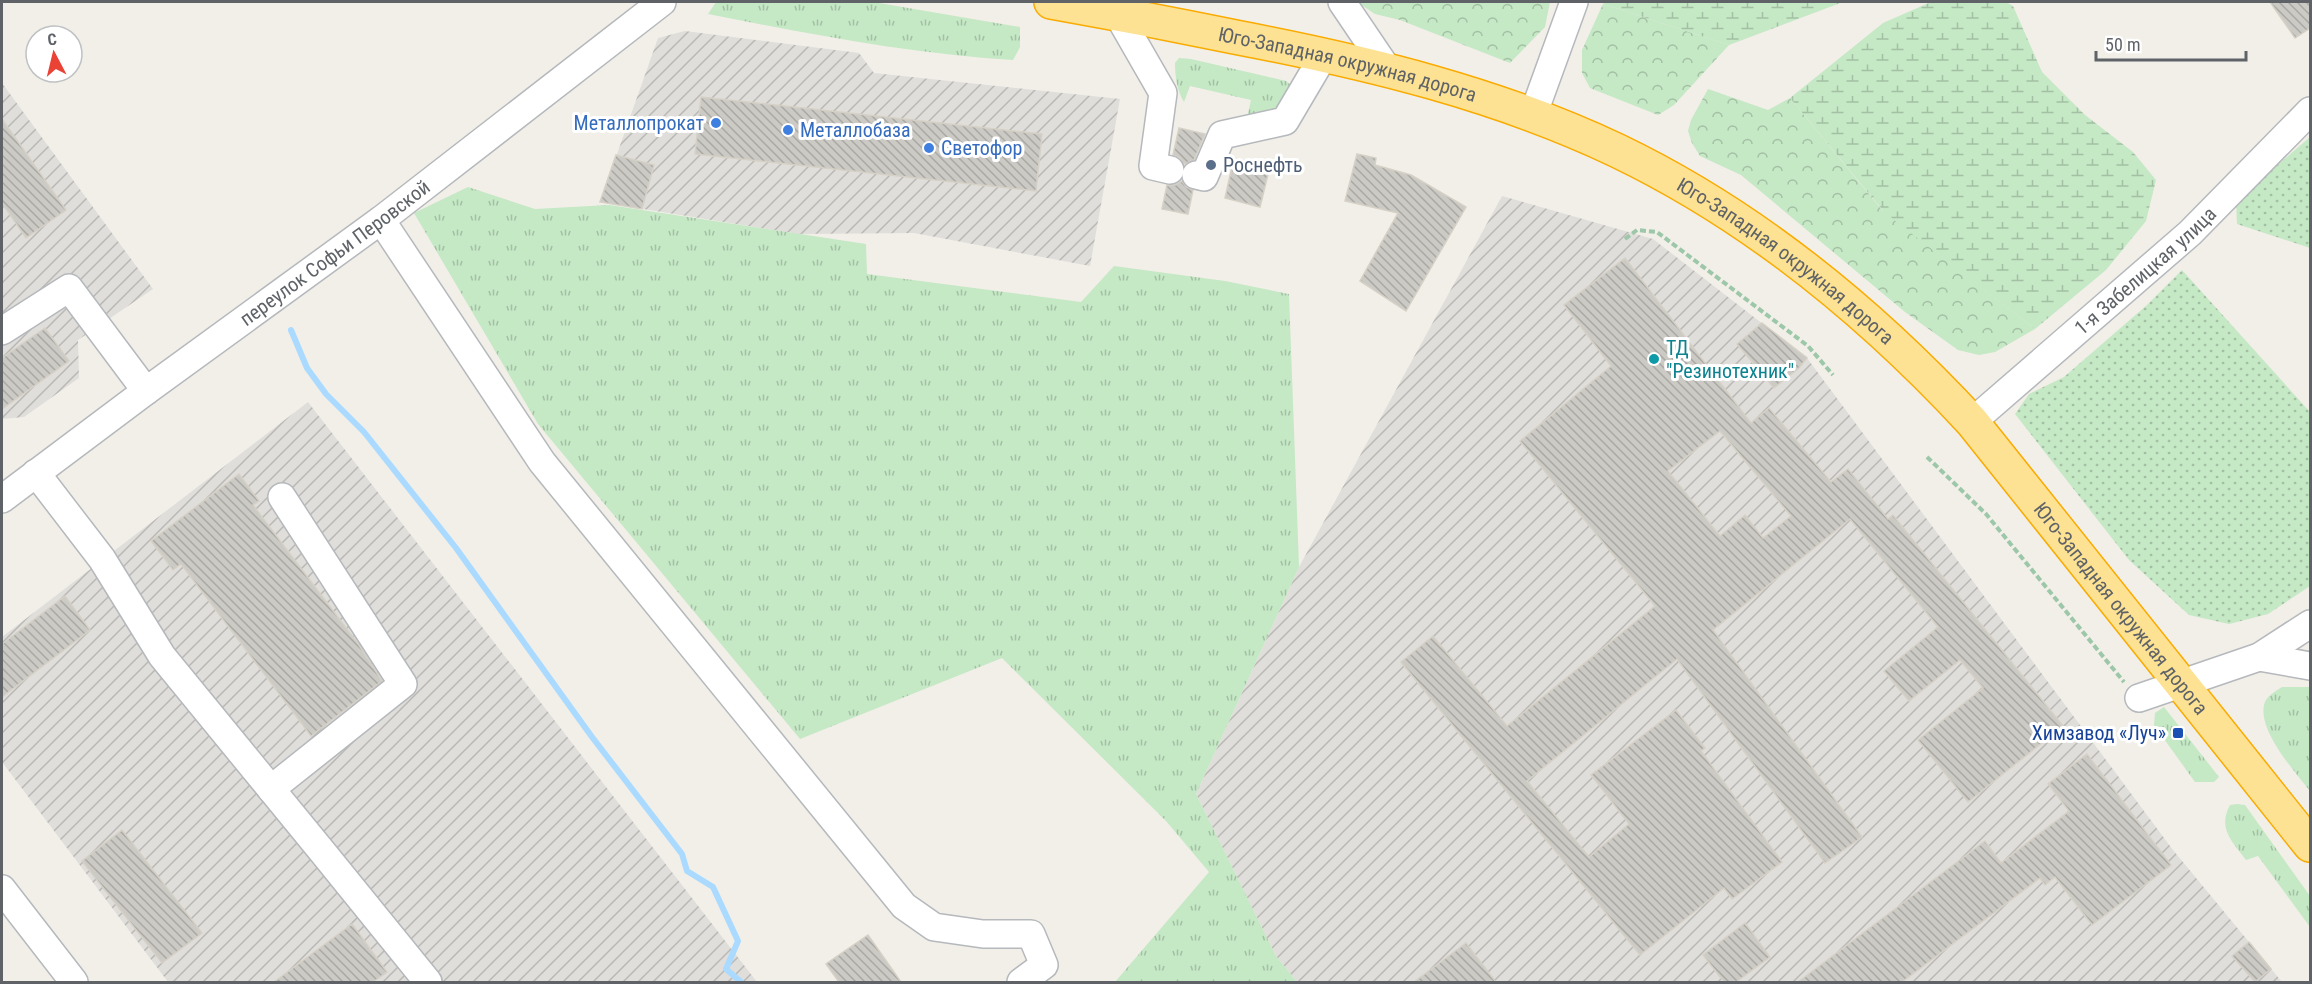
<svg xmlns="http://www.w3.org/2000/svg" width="2312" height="984" viewBox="0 0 2312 984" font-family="'Roboto Condensed',sans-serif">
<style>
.industrial{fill:url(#industrial-furrows)}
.grass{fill:url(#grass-tufts)}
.forest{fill:url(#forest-crowns)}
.wetland{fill:url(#wetland-marsh)}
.park{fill:url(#park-dots)}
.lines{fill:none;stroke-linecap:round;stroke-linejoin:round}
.stream{stroke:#aadaff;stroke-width:6}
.building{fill:url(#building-back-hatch);stroke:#d6d1c6;stroke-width:1.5;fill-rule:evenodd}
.minor-casing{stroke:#b5b8bc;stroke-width:30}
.highway-casing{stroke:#f9ab00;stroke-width:36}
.path{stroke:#9cc7a9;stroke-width:4;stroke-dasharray:6 3;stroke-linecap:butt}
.minor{stroke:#fff;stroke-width:27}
.highway{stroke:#fde293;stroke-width:33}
.shop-dot{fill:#3f7fe0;stroke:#fff;stroke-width:2}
.service-dot{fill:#5c6f8a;stroke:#fff;stroke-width:2}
.culture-dot{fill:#0f9aa8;stroke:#fff;stroke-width:2}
.transit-dot{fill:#1a4fb4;stroke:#fff;stroke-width:2}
.labels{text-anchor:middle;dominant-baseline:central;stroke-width:6;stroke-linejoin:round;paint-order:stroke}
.street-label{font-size:20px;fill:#5f6368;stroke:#fff}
.shop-label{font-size:20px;fill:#366cbe;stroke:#fff;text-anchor:start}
.service-label{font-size:20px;fill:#4e5e75;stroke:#fff;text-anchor:start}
.culture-label{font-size:20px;fill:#0d838f;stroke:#fff;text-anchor:start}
.transit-label{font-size:20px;fill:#164399;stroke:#fff;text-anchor:end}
</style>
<defs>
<pattern id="industrial-furrows" width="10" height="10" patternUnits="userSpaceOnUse" patternTransform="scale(1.5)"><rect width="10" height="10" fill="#e0deda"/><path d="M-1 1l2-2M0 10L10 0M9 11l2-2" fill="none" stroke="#b9b8b5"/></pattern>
<pattern id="grass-tufts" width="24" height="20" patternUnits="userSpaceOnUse" patternTransform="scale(1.5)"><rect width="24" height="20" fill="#c5e8c5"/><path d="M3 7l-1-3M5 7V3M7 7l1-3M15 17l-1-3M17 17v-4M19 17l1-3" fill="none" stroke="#a3c0a4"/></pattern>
<pattern id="forest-crowns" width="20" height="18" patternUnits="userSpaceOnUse" patternTransform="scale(1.5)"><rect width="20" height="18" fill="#c5e8c5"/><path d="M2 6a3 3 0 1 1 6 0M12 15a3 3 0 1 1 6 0" fill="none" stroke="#a3c0a4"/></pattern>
<pattern id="wetland-marsh" width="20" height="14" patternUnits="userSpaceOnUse" patternTransform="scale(1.5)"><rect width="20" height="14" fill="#c5e8c5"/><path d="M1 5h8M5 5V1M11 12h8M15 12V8" fill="none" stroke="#a3c0a4"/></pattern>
<pattern id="park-dots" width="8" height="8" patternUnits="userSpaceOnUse" patternTransform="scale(1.5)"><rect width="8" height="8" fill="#c5e8c5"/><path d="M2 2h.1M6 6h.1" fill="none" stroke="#a3c0a4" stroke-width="1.8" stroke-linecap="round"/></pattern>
<pattern id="building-back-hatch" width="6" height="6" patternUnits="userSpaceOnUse" patternTransform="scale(1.5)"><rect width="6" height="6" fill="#cccac5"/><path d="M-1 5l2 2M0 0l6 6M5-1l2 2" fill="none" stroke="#a9a8a4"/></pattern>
</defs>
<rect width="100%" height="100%" fill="#f1efe8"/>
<g class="industrial">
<polygon points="685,31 859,53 874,73 1120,99 1090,266 914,233 798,234 600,202 658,38"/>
<polygon points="2,83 153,289 78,340 79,378 24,417 2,419"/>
<polygon points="1502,196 1653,239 1807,358 2173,850 2282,982 1297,982 1276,956 1196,794 1299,567"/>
<polygon points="308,402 757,982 168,982 2,762 2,637"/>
</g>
<g class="grass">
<path d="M716,2H873L1020,27V47L1013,60C911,54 809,34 708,14Z"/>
<path d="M1179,58L1191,59L1286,81L1292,86L1277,112L1247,118L1251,100L1190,86L1184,102C1177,91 1175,76 1175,63Z"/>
<polygon points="468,187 535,209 609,205 866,244 867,274 1081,302 1114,266 1225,281 1289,294 1299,567 1196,794 1276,956 1297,982 1115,982 1209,872 1166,821 1002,658 800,739 538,424 414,213"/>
<path d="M2282,687H2310V791C2296,773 2255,728 2265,702C2268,695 2276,691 2282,687Z"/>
<polygon points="2164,707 2219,777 2214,782 2195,782 2154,725 2155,713"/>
<path d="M2237,804L2245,805L2310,896V927L2258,856L2246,860C2233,842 2217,829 2230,805Z"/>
</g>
<g class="forest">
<polygon points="1357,2 1550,2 1545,27 1510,63 1400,20 1375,14"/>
<polygon points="1603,4 1729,45 1674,105 1658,115 1590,88 1582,73 1582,50"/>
<polygon points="1708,89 1768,110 1790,98 1882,210 2035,329 1995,352 1979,355 1958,350 1905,312 1741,175 1700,156 1692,143 1688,131 1691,120"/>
</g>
<g class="wetland">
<polygon points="1605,2 1843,2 1729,45 1603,4"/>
<polygon points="1931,2 2006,2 2013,6 2042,72 2085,115 2133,152 2156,180 2146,221 2106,270 2035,329 1885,213 1790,98 1883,23"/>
</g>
<g class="park">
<polygon points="2310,137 2310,248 2237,224 2236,201"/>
<polygon points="2182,270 2310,412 2310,586 2268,614 2229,624 2189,615 2129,560 2015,414 2029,394 2064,377 2147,305"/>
</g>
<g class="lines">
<polyline class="stream" points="291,330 307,368 326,394 364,432 456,548 592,737 682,854 687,871 713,887 738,941 726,969 741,982"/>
</g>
<g class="building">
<polygon points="2270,2 2310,2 2310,28 2295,38"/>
<polygon points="701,97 1042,134 1036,191 695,154"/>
<polygon points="2,119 66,210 26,238 2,203"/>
<polygon points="1179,128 1205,134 1194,160 1184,164 1180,158 1173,155"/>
<polygon points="1357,154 1376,158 1375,165 1411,175 1466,207 1406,311 1360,281 1398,213 1345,201"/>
<polygon points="616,155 654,165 642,209 600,202"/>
<polygon points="1234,158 1270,166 1260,207 1225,198"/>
<polygon points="1182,181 1186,187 1193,190 1188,214 1162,209 1167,185 1175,185"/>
<path d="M1625,258L1751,423L1769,408L1831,482L1848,469L1888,519L1893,515L2063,726L1968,802L1918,740L1983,688L1960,660L1909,701L1884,671L1938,627L1850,519L1713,630L1862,837L1825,863L1677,659L1527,781L1589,857L1629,824L1591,775L1676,710L1705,748L1701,751L1782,862L1732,899L1724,888L1640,955L1401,662L1433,636L1507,726L1655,606L1520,441L1611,366L1564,305ZM1720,431L1791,516L1763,538L1745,515L1720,536L1668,471Z"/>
<polygon points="1762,323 1807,358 1799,368 1774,388 1737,344"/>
<polygon points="45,328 69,361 2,409 2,358"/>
<polygon points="239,474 259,501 253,505 359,645 382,681 311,736 181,564 173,570 151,541"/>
<polygon points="65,596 90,630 2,697 2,644"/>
<polygon points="2087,754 2171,865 2092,925 2055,877 2045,885 2040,878 1902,982 1798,982 1985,841 2001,863 2069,811 2048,784"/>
<polygon points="122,830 202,933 162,963 82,861"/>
<polygon points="1745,923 1770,957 1736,982 1724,982 1703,955"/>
<polygon points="352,924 387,972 373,982 274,982"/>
<polygon points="868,935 901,982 839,982 826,964"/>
<polygon points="2249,942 2271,969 2255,982 2232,956"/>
<polygon points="1466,943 1496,982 1414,982"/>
</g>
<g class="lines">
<defs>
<g id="minor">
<polyline points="1342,2 1388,70"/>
<polyline points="1129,4 1117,13 1163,93 1153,166 1170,170"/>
<polyline points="1533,115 1574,2"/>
<polyline points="1196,175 1204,177 1222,135 1285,121 1324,55"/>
<polyline points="381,220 542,462 904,906 934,927 983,934 1031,934 1044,965 1021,982"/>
<polyline points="2,331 69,288 146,391"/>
<path id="s1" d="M1972,422L2190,233L2310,111"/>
<polyline points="36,473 102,559 162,656 325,855 428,982"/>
<path id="s2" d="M2,499L146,391L381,220L662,2"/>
<polyline points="2259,657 2310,666"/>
<polyline points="2139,698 2259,657 2310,624"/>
<polyline points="271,789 403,684 282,497"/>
<polyline points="2,889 74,982"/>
</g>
<g id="highway">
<path id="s3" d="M1051,2C1114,13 1177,25 1240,38C1370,63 1498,94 1618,151C1753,216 1871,313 1972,422L2310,845"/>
</g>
</defs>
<use href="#minor" class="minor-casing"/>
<use href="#highway" class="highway-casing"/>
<g class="path">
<polyline points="1625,239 1637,230 1657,232 1808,346 1833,375"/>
<polyline points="1927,457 1986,514 2124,682"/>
</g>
<use href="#minor" class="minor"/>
<use href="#highway" class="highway"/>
</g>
<g class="shop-dot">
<circle cx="716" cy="123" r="6"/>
<circle cx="788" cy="130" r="6"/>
<circle cx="929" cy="148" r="6"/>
</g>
<circle class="service-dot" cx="1211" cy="165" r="6"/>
<circle class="culture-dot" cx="1654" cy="359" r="6"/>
<rect class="transit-dot" x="2172" y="727" width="12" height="12" rx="3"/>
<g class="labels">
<g class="street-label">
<text stroke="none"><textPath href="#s3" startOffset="303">Юго-Западная окружная дорога</textPath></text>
<text stroke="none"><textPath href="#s2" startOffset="414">переулок Софьи Перовской</textPath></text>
<text stroke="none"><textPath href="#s3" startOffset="789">Юго-Западная окружная дорога</textPath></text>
<text stroke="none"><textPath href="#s1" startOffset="230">1-я Забелицкая улица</textPath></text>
<text stroke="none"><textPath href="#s3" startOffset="1275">Юго-Западная окружная дорога</textPath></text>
</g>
<g class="shop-label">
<text x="704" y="123" text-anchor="end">Металлопрокат</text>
<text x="800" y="130">Металлобаза</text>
<text x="941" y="148">Светофор</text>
</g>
<g class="service-label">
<text x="1223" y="165">Роснефть</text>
</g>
<g class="culture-label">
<text x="1666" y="348">ТД<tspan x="1666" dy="23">"Резинотехник"</tspan></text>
</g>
<g class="transit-label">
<text x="2166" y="733">Химзавод «Луч»</text>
</g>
</g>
<rect width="2312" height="984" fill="none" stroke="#5f6368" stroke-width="6"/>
<g transform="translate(54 54) rotate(353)"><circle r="28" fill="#ffffff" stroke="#bfc1c3" stroke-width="1.5"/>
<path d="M0-4.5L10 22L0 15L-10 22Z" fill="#ea4335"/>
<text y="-9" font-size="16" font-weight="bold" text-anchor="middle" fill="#5f6368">С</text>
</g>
<path d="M2096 51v9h150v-9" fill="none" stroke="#5f6368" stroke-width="3"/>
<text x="2105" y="51" font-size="18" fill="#5f6368" stroke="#ffffff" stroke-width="4.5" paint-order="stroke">50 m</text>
</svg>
